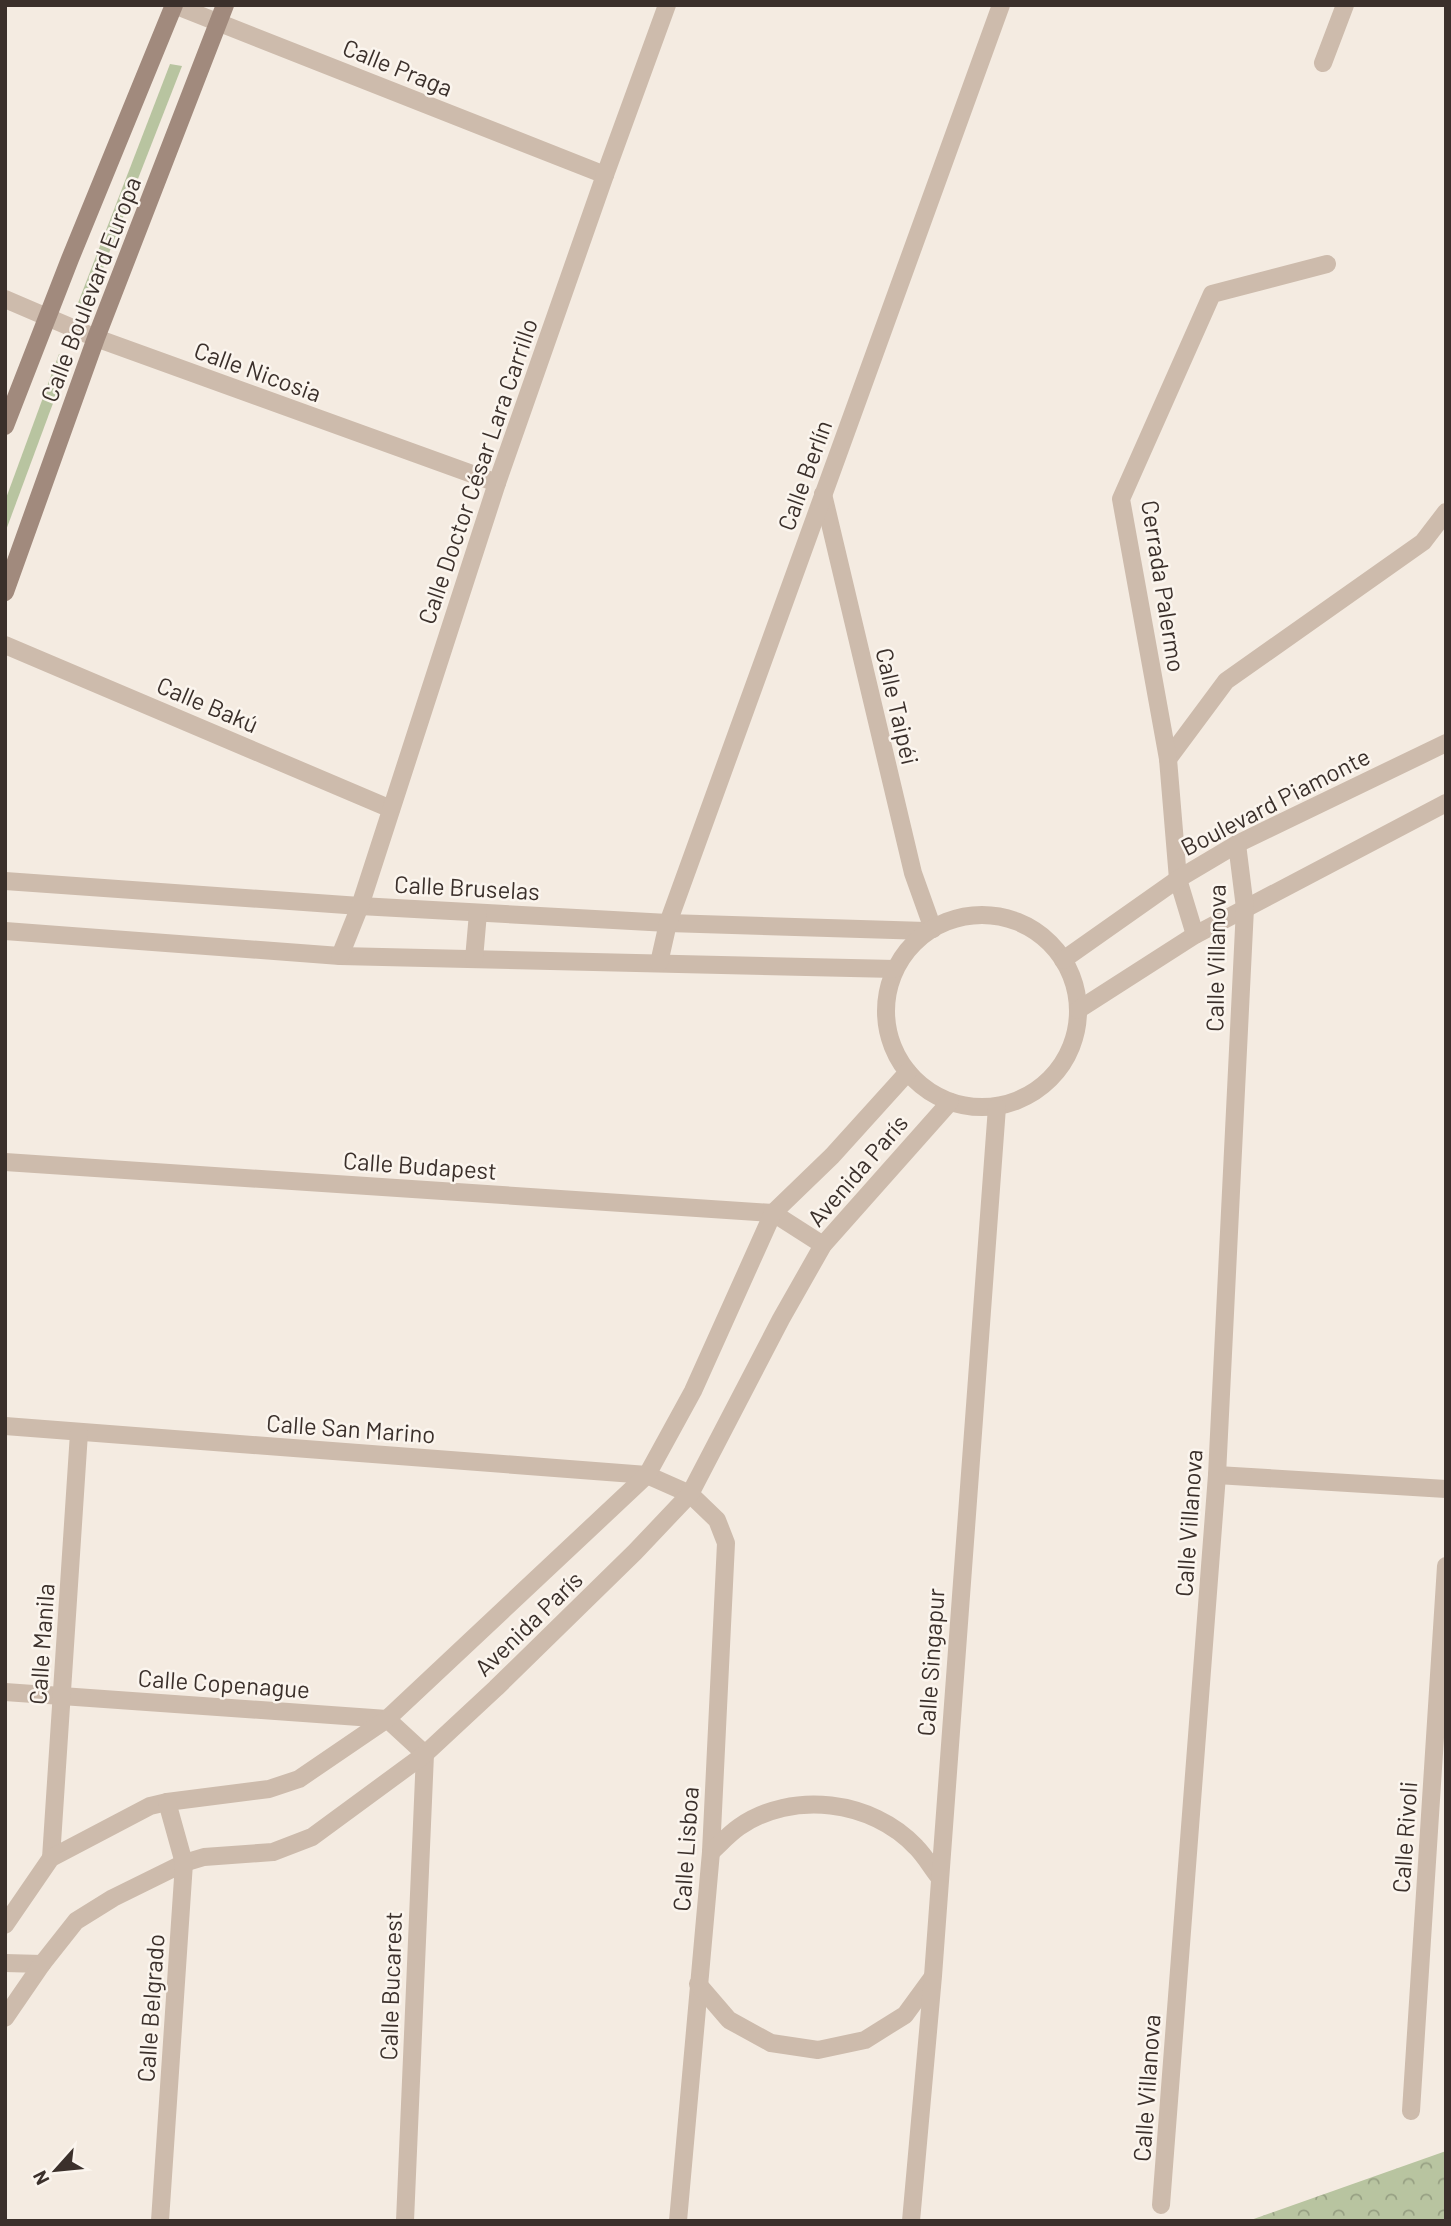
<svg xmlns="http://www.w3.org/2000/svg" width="1451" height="2226" viewBox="0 0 1451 2226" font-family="Barlow,sans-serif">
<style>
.green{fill:#b8c4a0}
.park{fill:url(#park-crowns)}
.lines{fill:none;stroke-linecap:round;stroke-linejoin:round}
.minor{stroke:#cdbbac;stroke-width:18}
.secondary{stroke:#a18a7d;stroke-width:18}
.labels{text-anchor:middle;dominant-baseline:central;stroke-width:5;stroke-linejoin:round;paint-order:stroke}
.street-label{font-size:24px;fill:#3b302b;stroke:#fbf5ee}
</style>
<defs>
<pattern id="park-crowns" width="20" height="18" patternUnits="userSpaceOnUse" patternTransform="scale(1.75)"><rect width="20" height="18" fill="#b8c4a0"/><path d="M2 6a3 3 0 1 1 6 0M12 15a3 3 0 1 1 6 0" fill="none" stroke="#97a083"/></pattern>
</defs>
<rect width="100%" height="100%" fill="#f4ebe1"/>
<g class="green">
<polygon points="170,64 182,66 88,307 78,303"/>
<polygon points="59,354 69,360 5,533 5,501"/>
</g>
<polygon class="park" points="1446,2151 1446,2221 1248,2221"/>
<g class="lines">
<g class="minor">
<polyline points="174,5 605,175"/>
<polyline points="1323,63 1345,5"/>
<polyline points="5,299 96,338 497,483"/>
<polyline points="823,494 913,873 933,929"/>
<polyline points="5,645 391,809"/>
<polyline points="1168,759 1226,681 1423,542 1446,512"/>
<polyline points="5,881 360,906 668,923 926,931"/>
<circle cx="982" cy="1011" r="96"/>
<polyline points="5,931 340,956 895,969"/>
<polyline points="1195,935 1178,879 1168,759 1121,499 1212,294 1327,264"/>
<polyline points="340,956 360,906 497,483 605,175 667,5"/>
<polyline points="474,959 478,913"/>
<polyline points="1063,960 1178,879 1237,844 1446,743"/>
<polyline points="659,963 668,923 1001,5"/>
<polyline points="1078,1010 1195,935 1446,803"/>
<polyline points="5,1162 773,1213 823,1245"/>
<polyline points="5,1426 647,1475 690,1494 717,1520 726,1543 711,1852 678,2221"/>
<polyline points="1217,1475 1446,1489"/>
<polyline points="5,1692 387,1719 425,1754 405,2221"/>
<path d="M711,1852C720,1844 729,1834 739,1827C792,1790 872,1800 916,1847C925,1856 931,1867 939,1877"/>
<polyline points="51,1858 79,1433"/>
<polyline points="5,1925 51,1858 150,1806 167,1802 269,1789 299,1779 387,1719 647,1475 693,1391 773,1213 832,1156 908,1072"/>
<polyline points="5,1963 42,1964"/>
<polyline points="698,1984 729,2020 771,2043 818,2050 865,2040 905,2015 932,1978"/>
<polyline points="5,2018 42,1964 76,1921 113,1898 184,1863 204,1857 273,1852 312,1837 425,1754 496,1688 635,1552 690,1494 781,1319 823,1245 950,1102"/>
<polyline points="1411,2111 1446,1566"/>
<polyline points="1161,2205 1217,1475 1245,908 1237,844"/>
<polyline points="160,2221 184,1863 167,1802"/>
<polyline points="911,2221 933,1976 997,1107"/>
</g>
<g class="secondary">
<polyline points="5,426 70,259 174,5"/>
<polyline points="5,592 96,338 225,5"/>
</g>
</g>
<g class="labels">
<g class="street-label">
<text transform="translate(398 67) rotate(22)">Calle Praga</text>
<text transform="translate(90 289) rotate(-69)">Calle Boulevard Europa</text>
<text transform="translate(258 371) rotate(20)">Calle Nicosia</text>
<text transform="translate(477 471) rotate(-71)">Calle Doctor César Lara Carrillo</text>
<text transform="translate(804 475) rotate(-70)">Calle Berlín</text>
<text transform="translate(1164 586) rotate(81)">Cerrada Palermo</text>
<text transform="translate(208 704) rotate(23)">Calle Bakú</text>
<text transform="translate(898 706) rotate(77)">Calle Taipéi</text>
<text transform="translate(1275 801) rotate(-27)">Boulevard Piamonte</text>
<text transform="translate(467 887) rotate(3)">Calle Bruselas</text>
<text transform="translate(1215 958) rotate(-89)">Calle Villanova</text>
<text transform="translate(420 1165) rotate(4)">Calle Budapest</text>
<text transform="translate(857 1170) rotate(-49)">Avenida París</text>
<text transform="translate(351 1428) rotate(4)">Calle San Marino</text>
<text transform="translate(1188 1523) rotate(-86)">Calle Villanova</text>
<text transform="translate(528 1623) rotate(-44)">Avenida París</text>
<text transform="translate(41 1644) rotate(-86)">Calle Manila</text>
<text transform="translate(930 1662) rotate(-86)">Calle Singapur</text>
<text transform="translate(224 1683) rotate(4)">Calle Copenague</text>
<text transform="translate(1404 1837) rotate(-86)">Calle Rivoli</text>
<text transform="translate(685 1849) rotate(-86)">Calle Lisboa</text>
<text transform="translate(390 1986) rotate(-88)">Calle Bucarest</text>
<text transform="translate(150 2008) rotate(-86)">Calle Belgrado</text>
<text transform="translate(1146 2088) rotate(-86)">Calle Villanova</text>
</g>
</g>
<rect width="1451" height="2226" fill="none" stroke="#3b302b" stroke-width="14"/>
<g transform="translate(56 2170) rotate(243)" stroke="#fbf5ee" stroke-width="5" paint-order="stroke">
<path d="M0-5L12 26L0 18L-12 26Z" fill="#3b302b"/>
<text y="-10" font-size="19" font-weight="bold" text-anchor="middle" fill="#3b302b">N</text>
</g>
</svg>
